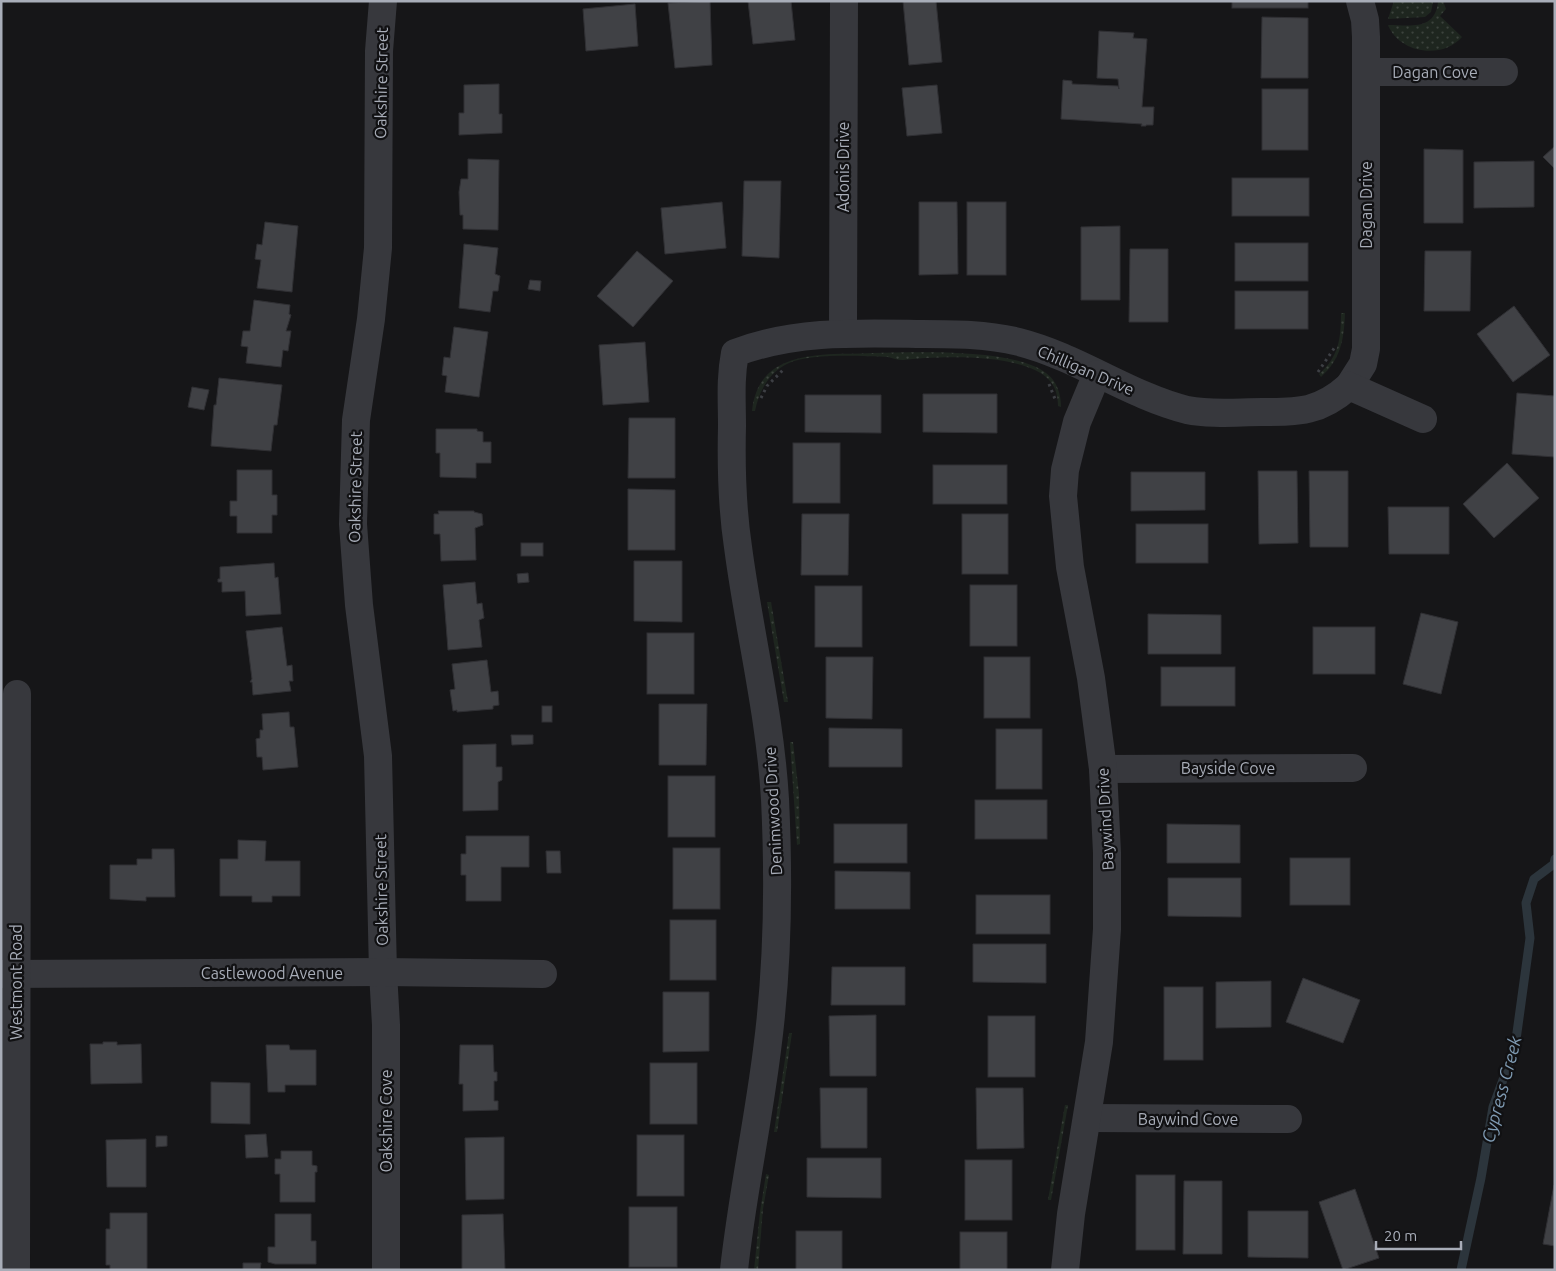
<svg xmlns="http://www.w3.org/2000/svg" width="1556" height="1271" viewBox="0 0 1556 1271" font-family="Ubuntu,sans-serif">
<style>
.grass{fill:url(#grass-dots)}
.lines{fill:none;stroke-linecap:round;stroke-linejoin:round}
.stream{stroke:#2c353c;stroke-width:9}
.building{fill:#404145;stroke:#303034}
.path{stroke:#3d3f44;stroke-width:3;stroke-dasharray:2.5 4;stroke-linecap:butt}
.minor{stroke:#37383d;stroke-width:28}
.labels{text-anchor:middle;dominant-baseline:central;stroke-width:4.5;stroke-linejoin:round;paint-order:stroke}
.street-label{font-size:16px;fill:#a8adb8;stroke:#111113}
.water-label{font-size:18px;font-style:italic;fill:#7f9bb3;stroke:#111113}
</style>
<defs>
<pattern id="grass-dots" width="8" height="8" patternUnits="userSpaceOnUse" patternTransform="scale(1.25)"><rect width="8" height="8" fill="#1e261f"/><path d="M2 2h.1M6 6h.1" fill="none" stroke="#3c433d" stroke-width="1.8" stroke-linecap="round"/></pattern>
</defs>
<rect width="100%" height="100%" fill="#161618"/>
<g class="grass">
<polygon points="1394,1 1433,2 1431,12 1425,17 1388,19"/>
<path d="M1443,1L1446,9L1440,16L1462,37C1442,60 1399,53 1388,25C1410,25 1435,31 1438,2Z"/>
<path d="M1341,313H1345C1344,339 1341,359 1321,377L1319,374C1339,357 1341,338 1341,313Z"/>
<path d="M834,354C884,354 1008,344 1046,373C1057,381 1061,394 1061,407L1058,406C1058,397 1056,388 1050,381C1026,352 937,356 903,360C897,360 893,358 888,357C863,356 810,353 789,363C769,372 759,391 755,411H752C757,364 793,356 834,354Z"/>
<polygon points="767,602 771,602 788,702 784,702"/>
<polygon points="790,742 793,742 799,794 800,844 797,845"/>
<polygon points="789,1033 792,1033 777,1132 774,1132"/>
<polygon points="1065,1105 1068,1105 1051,1200 1048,1200"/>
<polygon points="766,1174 769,1175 763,1209 758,1270 754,1270 760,1212"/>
</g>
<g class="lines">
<polyline class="stream" points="1461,1270 1481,1178 1493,1107 1515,1047 1530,938 1526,903 1534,879 1554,864 1555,859"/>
</g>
<g class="building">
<polygon points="710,1 712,65 675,68 668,3"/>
<polygon points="748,1 791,1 795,40 753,44"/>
<polygon points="903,1 936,1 942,62 909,65"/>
<rect x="1232" y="1" width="76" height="7"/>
<polygon points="635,4 638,46 586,51 583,9"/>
<polygon points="1262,17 1308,18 1308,78 1261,78"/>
<polygon points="1099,31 1134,33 1133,38 1147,39 1142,107 1154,107 1153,125 1146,125 1146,126 1141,126 1142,124 1061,119 1063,80 1072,81 1072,84 1118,86 1119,89 1118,79 1097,78"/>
<polygon points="499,84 499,114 502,114 502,133 459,135 459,113 464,113 464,85"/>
<polygon points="937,85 942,133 907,136 902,88"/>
<rect x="1262" y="89" width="46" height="61"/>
<polygon points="1555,146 1555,169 1543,157"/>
<polygon points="1424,149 1463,150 1463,223 1424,223"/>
<polygon points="468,159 499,160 498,230 463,229 463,215 460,215 459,192 461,179 468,179"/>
<polygon points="1534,161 1534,207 1474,208 1474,162"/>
<rect x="1232" y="178" width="77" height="38"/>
<polygon points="744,181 781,181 779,258 742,256"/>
<polygon points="722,202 726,248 665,254 661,208"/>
<polygon points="919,202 957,202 958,274 919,275"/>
<rect x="967" y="202" width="39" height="73"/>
<polygon points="265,222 298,226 292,292 257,288 261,260 255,259 257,244 262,245"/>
<polygon points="1120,226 1120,300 1081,300 1081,227"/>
<rect x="1235" y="243" width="73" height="38"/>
<polygon points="464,244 498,248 495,274 500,276 498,291 493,291 490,312 459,308"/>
<polygon points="1130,249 1168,249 1168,322 1129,322"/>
<polygon points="637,251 673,281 633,327 597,296"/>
<polygon points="1425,251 1471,251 1470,311 1424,311"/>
<polygon points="530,280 541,281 540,291 528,289"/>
<rect x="1235" y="291" width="73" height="38"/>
<polygon points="254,300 290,305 289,314 291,315 286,331 291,331 288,351 283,350 281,367 246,363 248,347 241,346 243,331 250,331"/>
<polygon points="1514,306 1550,355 1513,382 1477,334"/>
<polygon points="454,327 488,332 479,397 445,392 447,376 442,375 444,357 450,358"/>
<polygon points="645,342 649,402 603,405 599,345"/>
<polygon points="219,378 282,385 277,425 274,425 271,451 211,446 214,405 216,405"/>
<polygon points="192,387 209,390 204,410 188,407"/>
<polygon points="1517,393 1555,396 1555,457 1512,454"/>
<polygon points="923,394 997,394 997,433 923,432"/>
<polygon points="805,395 881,395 881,433 805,432"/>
<polygon points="629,418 675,418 675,478 628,478"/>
<polygon points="436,429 477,429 477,431 483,432 483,442 491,442 491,463 476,463 476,478 440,477 440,453 436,453"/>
<rect x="793" y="443" width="47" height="60"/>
<polygon points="1507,463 1539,498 1494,538 1463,504"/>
<rect x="933" y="465" width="74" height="39"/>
<polygon points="237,470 272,470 272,495 277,495 277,515 272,515 272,533 237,533 237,516 230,516 230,501 237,501"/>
<polygon points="1258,471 1297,471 1298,543 1259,544"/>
<polygon points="1309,471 1348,471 1348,547 1310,547"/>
<polygon points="1131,472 1205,472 1205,510 1131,511"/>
<polygon points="628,489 675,490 675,550 628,550"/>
<polygon points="1388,507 1449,507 1449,554 1389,554"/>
<polygon points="438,511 474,511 474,512 482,514 483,525 475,528 476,560 441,561 440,534 434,534 434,514 439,514"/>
<polygon points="802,514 849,514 848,575 801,575"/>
<rect x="962" y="514" width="46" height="60"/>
<rect x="1136" y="524" width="72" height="39"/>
<rect x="521" y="543" width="22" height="13"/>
<polygon points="634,561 682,561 682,622 634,621"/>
<polygon points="274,563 275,578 278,577 281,614 246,616 245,591 222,592 222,582 218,582 218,579 220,579 220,567"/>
<polygon points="528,573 529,582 518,583 517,574"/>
<polygon points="475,582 477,604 482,603 484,618 479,620 482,647 448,650 443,585"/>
<rect x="970" y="585" width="47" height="61"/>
<rect x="815" y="586" width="47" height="61"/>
<polygon points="1421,613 1458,622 1441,694 1403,684"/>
<polygon points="1148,614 1221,615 1221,654 1148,654"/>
<polygon points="282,627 287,666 292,665 293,681 289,681 291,691 253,695 252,682 250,682 252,679 246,631"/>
<rect x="1313" y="627" width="62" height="47"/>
<rect x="647" y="633" width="47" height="61"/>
<polygon points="826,657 873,657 872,719 826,718"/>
<rect x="984" y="657" width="46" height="61"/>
<polygon points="487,660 491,692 498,691 499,705 493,706 493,709 457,712 457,710 453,711 450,690 455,689 452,664"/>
<rect x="1161" y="667" width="74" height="39"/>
<polygon points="659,704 707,704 706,765 659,765"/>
<rect x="542" y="706" width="10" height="16"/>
<polygon points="289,712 290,727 294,727 298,767 263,770 262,757 257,757 256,739 260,738 260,730 263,730 262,714"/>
<polygon points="829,728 902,729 902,767 829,767"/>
<rect x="996" y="729" width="46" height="60"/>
<polygon points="511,735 533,735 533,744 512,745"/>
<polygon points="496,744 496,767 502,767 502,780 498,782 498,810 463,811 463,745"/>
<rect x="668" y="776" width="47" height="61"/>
<rect x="975" y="800" width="72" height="39"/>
<rect x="834" y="824" width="73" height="39"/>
<polygon points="1167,824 1240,825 1240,863 1167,863"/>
<polygon points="466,836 529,836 529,867 501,867 501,901 466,901 466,875 461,875 461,854 466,854"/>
<polygon points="238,840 266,841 265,861 300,861 300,896 272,896 272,902 252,902 252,896 220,896 220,859 238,859"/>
<rect x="673" y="848" width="47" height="61"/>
<polygon points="152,849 174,849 175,897 146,897 146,901 110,899 110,865 137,865 137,859 152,859"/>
<polygon points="546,851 560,851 561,873 547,873"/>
<rect x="1290" y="858" width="60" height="47"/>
<polygon points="835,871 910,872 910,909 835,909"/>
<polygon points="1168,878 1241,878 1241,917 1168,916"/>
<rect x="976" y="895" width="74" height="39"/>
<rect x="670" y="920" width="46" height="60"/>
<polygon points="973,944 1046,944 1046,983 973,982"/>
<polygon points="832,967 905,967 905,1005 831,1005"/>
<polygon points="1303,978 1360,1000 1343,1043 1286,1022"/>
<polygon points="1271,981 1271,1027 1216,1028 1216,982"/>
<rect x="1164" y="987" width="39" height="73"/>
<polygon points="663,992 709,992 709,1051 663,1052"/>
<polygon points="876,1015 876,1076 830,1076 829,1016"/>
<rect x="988" y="1016" width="47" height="61"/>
<polygon points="103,1042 117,1042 117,1045 141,1044 142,1083 91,1084 90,1044 103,1044"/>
<polygon points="266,1045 289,1045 290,1050 316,1050 316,1085 285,1085 285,1092 268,1092"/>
<polygon points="460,1045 493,1045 494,1072 497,1072 497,1081 494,1081 494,1101 498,1101 498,1110 463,1111 463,1084 459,1084"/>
<rect x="650" y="1063" width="47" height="61"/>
<polygon points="211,1082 250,1083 250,1124 211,1123"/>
<polygon points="820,1088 867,1088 867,1148 821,1148"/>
<polygon points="976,1088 1023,1088 1024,1148 977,1149"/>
<polygon points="266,1134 268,1157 246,1158 245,1135"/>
<rect x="637" y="1135" width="47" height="61"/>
<polygon points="156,1136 167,1136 167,1146 156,1147"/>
<polygon points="504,1137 504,1199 466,1200 465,1138"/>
<polygon points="146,1139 146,1187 107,1187 106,1140"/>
<polygon points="281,1151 312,1151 312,1165 317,1166 317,1172 315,1172 315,1202 280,1202 280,1174 275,1174 275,1159 281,1159"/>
<polygon points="807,1158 881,1158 881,1198 807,1197"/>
<rect x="965" y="1160" width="47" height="60"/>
<rect x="1136" y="1175" width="39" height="75"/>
<polygon points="1184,1181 1222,1181 1222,1254 1183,1254"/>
<polygon points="1554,1185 1555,1185 1555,1246 1543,1244"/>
<polygon points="1355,1189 1379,1258 1343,1270 1319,1202"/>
<rect x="629" y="1207" width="48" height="60"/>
<polygon points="1248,1211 1308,1211 1308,1258 1248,1257"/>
<polygon points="110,1213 147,1213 147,1270 110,1270 110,1265 106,1265 106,1229 110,1229"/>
<polygon points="275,1214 311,1214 311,1241 316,1241 316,1264 275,1264 268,1262 268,1247 275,1247"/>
<polygon points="503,1214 505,1270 462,1270 462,1215"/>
<rect x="796" y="1231" width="46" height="39"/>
<rect x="960" y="1232" width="47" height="38"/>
<polygon points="243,1263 261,1263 260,1270 243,1270"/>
</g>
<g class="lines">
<g class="path">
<polyline points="1318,372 1335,347"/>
<polyline points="1049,384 1055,399"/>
<polyline points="761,398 767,386 783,370"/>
</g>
<g class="minor">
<polyline points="383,1 379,51 378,248 371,319 356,420 353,524 359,605 378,756 383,972 386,1025 386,1270"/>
<polyline points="1366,72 1504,72"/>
<polyline points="843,332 844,1"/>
<polyline points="1349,386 1363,364 1366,349 1366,37 1365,20 1360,1"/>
<polyline points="1103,769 1353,768"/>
<polyline points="1,974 383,972 543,974"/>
<polyline points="1088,1118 1288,1119"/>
<polyline points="16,1270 17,694"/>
<path d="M734,1270C742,1196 758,1123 767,1050C778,967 779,882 775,799C770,714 749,631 738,547C732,507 731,467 732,426C732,400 730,379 735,353C795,330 859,333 922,334C954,334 987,334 1019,342C1078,357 1128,395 1187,410C1211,415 1238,412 1262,412C1300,412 1320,412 1349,386L1423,419"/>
<polyline points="1065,1270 1071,1214 1099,1042 1107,929 1107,853 1103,769 1091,678 1070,567 1063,496 1065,470 1077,422 1097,374"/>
</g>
</g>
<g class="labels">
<g class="street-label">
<text x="1435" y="72">Dagan Cove</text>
<text transform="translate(381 83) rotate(-89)">Oakshire Street</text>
<text transform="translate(843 167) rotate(-90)">Adonis Drive</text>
<text transform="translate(1366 205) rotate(-90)">Dagan Drive</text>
<text transform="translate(1086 370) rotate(23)">Chilligan Drive</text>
<text transform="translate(355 487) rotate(-89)">Oakshire Street</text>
<text x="1228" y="768">Bayside Cove</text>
<text transform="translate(773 811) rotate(-93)">Denimwood Drive</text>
<text transform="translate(1105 819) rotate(-93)">Baywind Drive</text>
<text transform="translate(381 890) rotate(-91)">Oakshire Street</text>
<text x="272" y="973">Castlewood Avenue</text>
<text transform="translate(16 982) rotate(-90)">Westmont Road</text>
<text x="1188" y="1119">Baywind Cove</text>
<text transform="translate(386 1121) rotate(-90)">Oakshire Cove</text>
</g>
<g class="water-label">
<text transform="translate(1501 1089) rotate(-75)">Cypress Creek</text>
</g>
</g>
<rect width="1556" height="1271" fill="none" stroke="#a8adb8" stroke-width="5"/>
<path d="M1376 1241v8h85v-8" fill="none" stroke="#a8adb8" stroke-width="2.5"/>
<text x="1384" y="1241" font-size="15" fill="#a8adb8" stroke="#111113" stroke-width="4" paint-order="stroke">20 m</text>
</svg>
